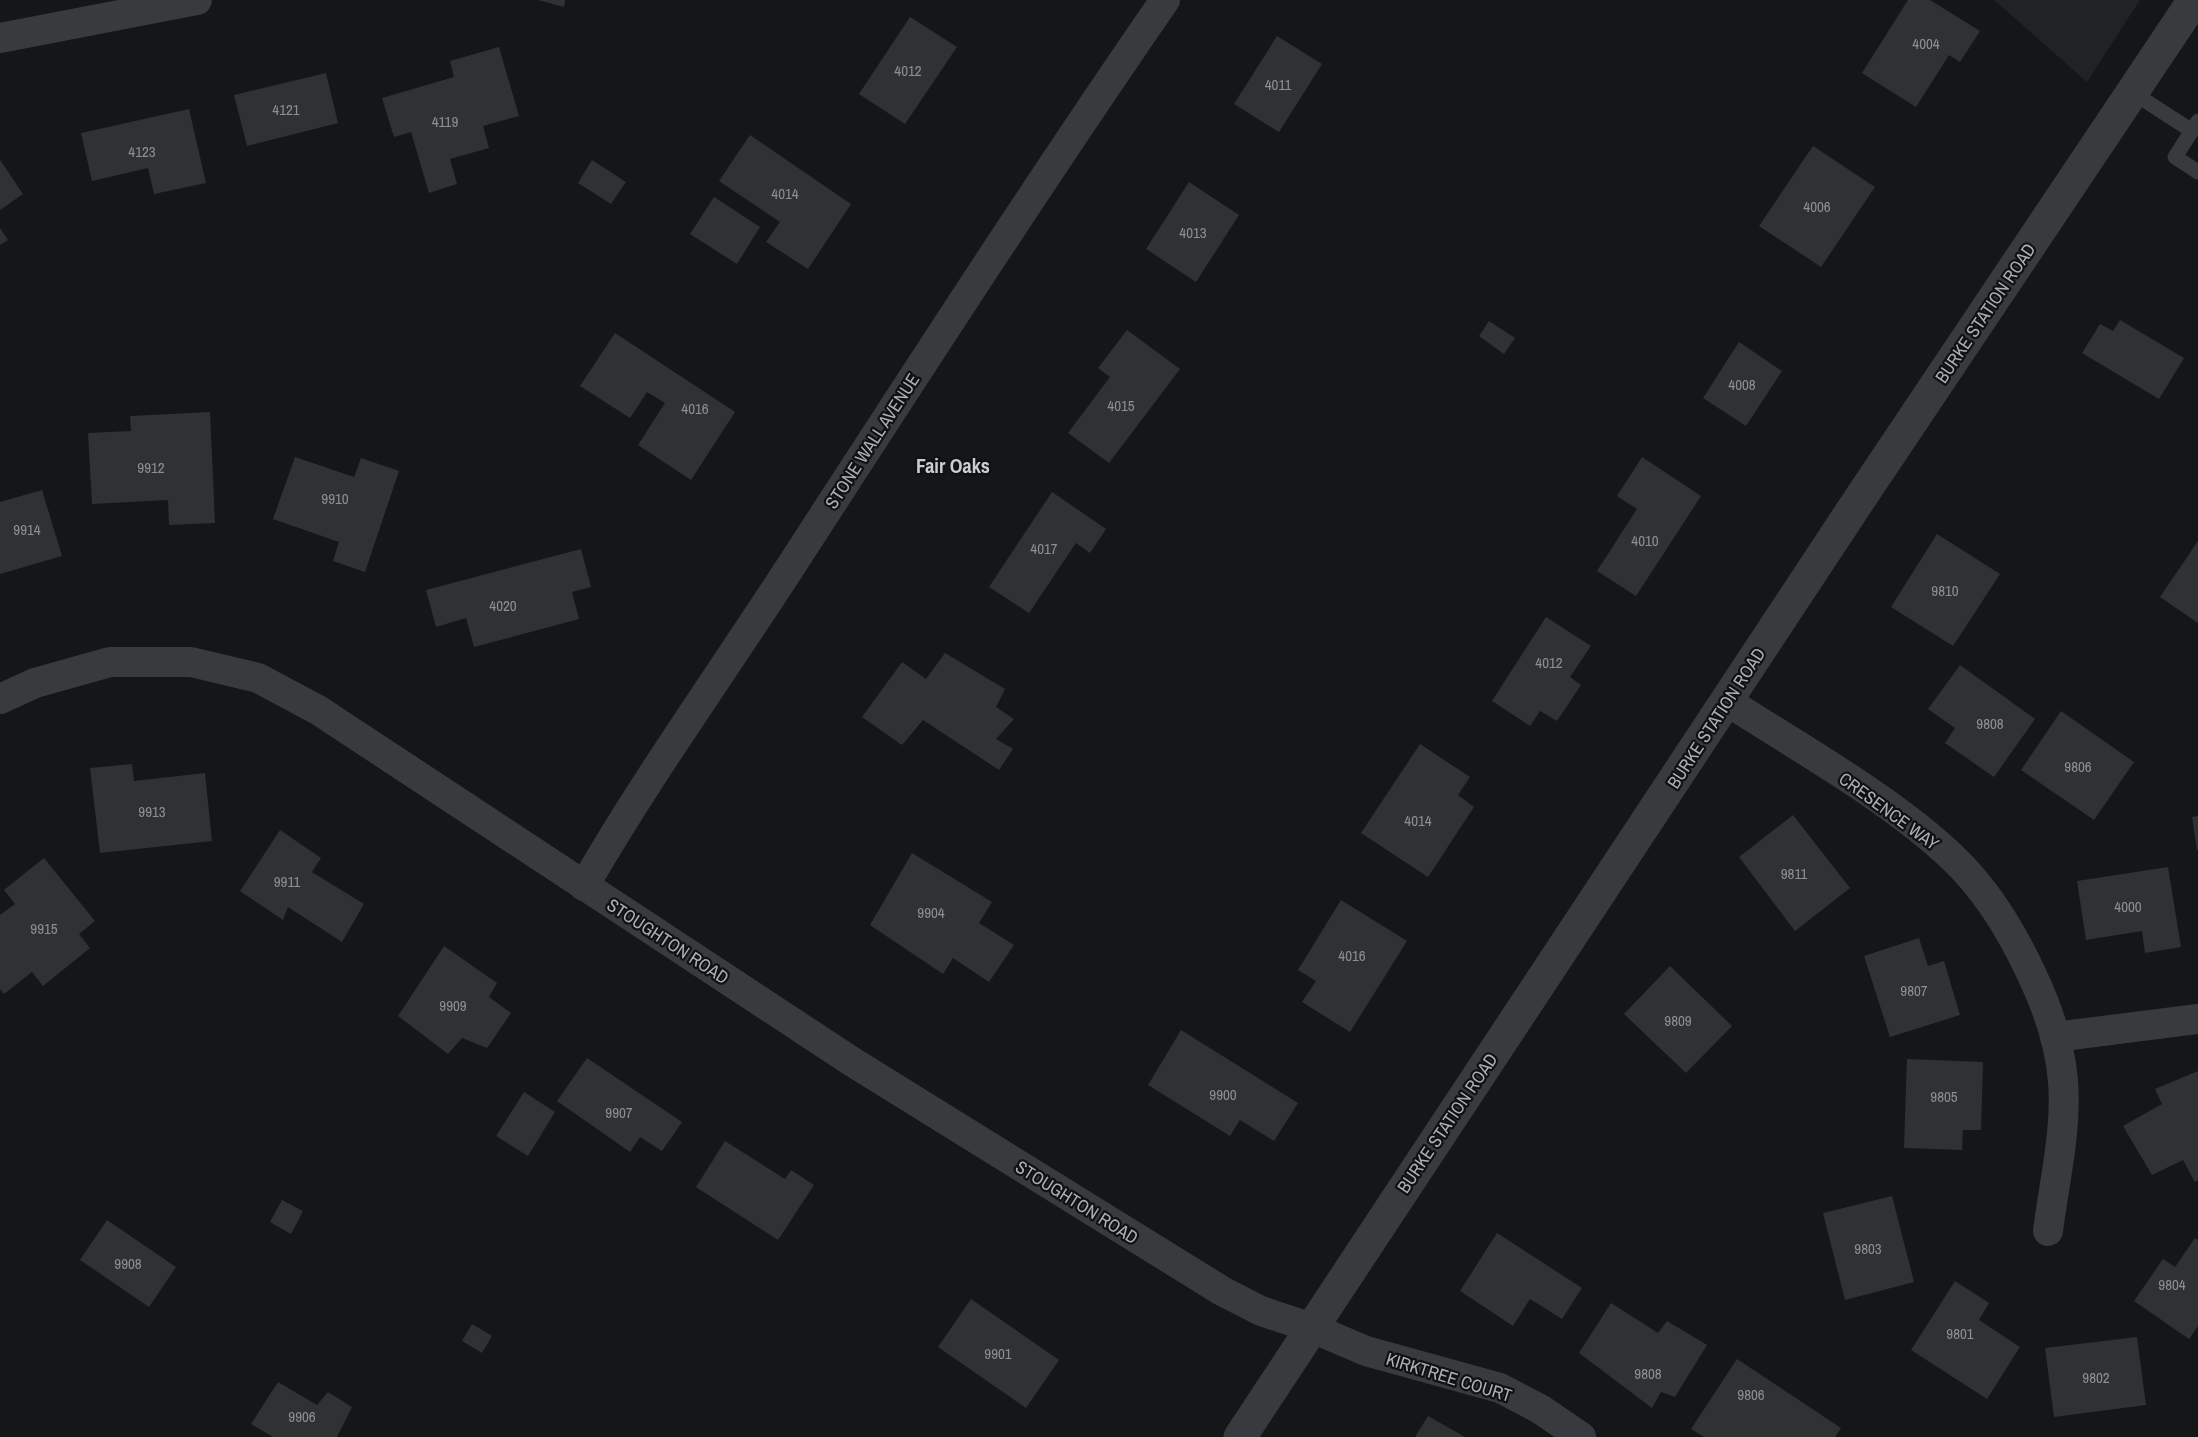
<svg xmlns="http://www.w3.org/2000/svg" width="2198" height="1437" viewBox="0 0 2198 1437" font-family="'Archivo Narrow',sans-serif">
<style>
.built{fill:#212224}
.building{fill:#303133}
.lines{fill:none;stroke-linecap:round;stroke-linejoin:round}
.service{stroke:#393a3d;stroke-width:15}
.minor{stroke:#393a3d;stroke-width:30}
.tertiary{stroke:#393a3d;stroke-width:33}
.labels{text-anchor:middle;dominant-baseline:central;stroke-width:4.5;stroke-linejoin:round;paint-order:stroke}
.number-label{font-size:15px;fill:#8b9094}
.street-label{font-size:18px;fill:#a9b0b5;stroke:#101112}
.neighbourhood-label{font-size:20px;font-weight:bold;fill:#c9ced2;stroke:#101112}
</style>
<rect width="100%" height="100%" fill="#151617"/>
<polygon class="built" points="1994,0 2140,0 2087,82"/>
<g class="building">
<polygon points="538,0 565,0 564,7"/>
<polygon points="1908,0 1930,0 1980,31 1960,62 1949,55 1916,107 1862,73"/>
<polygon points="910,17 957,47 905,124 859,94"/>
<polygon points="1277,36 1322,64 1279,132 1234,104"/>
<polygon points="499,47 519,116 483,126 489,148 450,159 457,184 429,193 411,132 394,137 382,98 454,77 450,61"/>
<polygon points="326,73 338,123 247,146 234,95"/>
<polygon points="189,109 206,183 154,194 148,168 92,181 81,133"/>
<polygon points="750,135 851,204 808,269 766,242 780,222 719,181"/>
<polygon points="1813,146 1875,187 1821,267 1759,226"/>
<polygon points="0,160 23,194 0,210"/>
<polygon points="592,160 626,182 611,204 578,183"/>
<polygon points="1189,182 1239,215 1196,282 1146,249"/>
<polygon points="714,197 760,227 737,264 690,234"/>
<polygon points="0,228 8,240 0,245"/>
<polygon points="2120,320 2184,358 2159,399 2082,353 2100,324 2113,331"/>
<polygon points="1489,321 1515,338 1504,354 1479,336"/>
<polygon points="1127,330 1180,369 1109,463 1068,433 1110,377 1098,368"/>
<polygon points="615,333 735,412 691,480 638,445 665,403 647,392 630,418 580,386"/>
<polygon points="1739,342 1782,371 1746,426 1703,398"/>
<polygon points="210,412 215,523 169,525 168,500 92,504 88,433 131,431 130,416"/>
<polygon points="295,457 354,477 361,458 399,471 365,572 333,561 339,542 273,519"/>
<polygon points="1642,457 1701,496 1636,596 1597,571 1637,509 1617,496"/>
<polygon points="42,490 62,556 0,574 0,502"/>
<polygon points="1052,492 1106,529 1090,553 1076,543 1029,613 989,587"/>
<polygon points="1937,534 2000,574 1953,646 1891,607"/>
<polygon points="2198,541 2198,623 2160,597"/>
<polygon points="581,549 591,587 572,592 579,619 474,647 466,618 436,627 426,590"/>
<polygon points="1546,617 1591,646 1570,677 1581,685 1557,721 1540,711 1530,726 1492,701"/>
<polygon points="945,653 1005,689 996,707 1014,719 996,739 1013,749 999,770 923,720 902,745 862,717 902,662 926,679"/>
<polygon points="1960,665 2035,719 1994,777 1945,743 1955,728 1928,709"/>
<polygon points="2061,711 2134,762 2094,820 2021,770"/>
<polygon points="1420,744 1470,777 1458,795 1474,807 1428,877 1361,833"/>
<polygon points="132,764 134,781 205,773 212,841 100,853 90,768"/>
<polygon points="1793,815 1850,888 1795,931 1739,857"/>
<polygon points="2198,816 2198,850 2197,850 2192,817"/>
<polygon points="280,830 321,858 312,872 364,904 342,942 288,907 283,920 240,891"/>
<polygon points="912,853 992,902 979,923 1014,945 989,982 953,958 943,974 870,925"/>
<polygon points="44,858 95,921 79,934 90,948 43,986 32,972 4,994 0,989 0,915 15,904 4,890"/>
<polygon points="2168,867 2181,947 2145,953 2142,931 2086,940 2077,881"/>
<polygon points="1341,900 1407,941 1350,1032 1302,1002 1316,981 1298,970"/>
<polygon points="1919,938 1928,966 1944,961 1960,1015 1890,1037 1864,956"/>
<polygon points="444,946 497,983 489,997 511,1013 487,1048 462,1038 448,1054 398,1016"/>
<polygon points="1670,966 1732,1026 1686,1073 1624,1014"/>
<polygon points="1181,1030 1298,1103 1274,1141 1240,1120 1230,1136 1148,1085"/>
<polygon points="587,1058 682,1122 662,1151 640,1137 630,1152 557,1101"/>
<polygon points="1907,1059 1983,1062 1981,1130 1963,1130 1962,1150 1904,1148"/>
<polygon points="2198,1071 2198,1180 2195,1182 2183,1160 2152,1175 2123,1126 2162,1104 2155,1089"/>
<polygon points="524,1092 555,1112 528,1156 496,1136"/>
<polygon points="725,1141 785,1179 791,1170 814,1185 778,1240 696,1187"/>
<polygon points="1892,1196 1914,1282 1845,1300 1823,1213"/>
<polygon points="282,1200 303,1211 291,1234 270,1222"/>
<polygon points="107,1220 176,1267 149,1307 80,1260"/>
<polygon points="1497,1233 1582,1288 1562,1319 1530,1299 1513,1326 1460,1291"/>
<polygon points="2195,1238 2198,1240 2198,1326 2189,1339 2134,1301 2163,1259 2175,1267"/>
<polygon points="1955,1281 1989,1303 1979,1320 2020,1347 1987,1399 1911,1350"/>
<polygon points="971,1299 1059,1360 1026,1408 938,1347"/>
<polygon points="1611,1303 1658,1333 1667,1321 1707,1345 1675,1397 1661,1392 1652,1408 1579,1353"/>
<polygon points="472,1324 492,1336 482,1353 462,1341"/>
<polygon points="2137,1337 2146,1405 2054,1417 2045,1348"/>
<polygon points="1737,1359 1841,1428 1835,1437 1704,1437 1691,1429"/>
<polygon points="278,1382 317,1405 328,1392 352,1407 337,1437 273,1437 251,1424"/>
<polygon points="1428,1416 1465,1437 1415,1437"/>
</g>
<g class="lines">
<g class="service">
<polyline points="2132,92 2192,131"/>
<polyline points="2198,121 2175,157 2198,172"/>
</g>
<g class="minor">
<polyline points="0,38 197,0"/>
<polyline points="0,699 35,683 110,662 191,662 258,678 318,710 851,1061 1222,1291 1261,1311 1312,1328 1366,1351 1500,1388 1540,1409 1581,1437"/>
<path d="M1727,701C1799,748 1890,798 1952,857C1986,889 2011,930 2031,973C2047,1006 2060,1044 2063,1081C2067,1131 2054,1182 2048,1231"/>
<path d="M584,886C647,777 721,674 789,569C913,378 1036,187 1165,0"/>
<polyline points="2055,1037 2198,1019"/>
</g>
<polyline class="tertiary" points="1240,1437 1859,500 2194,0"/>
</g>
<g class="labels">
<g class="number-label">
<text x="1926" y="43">4004</text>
<text x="908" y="70">4012</text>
<text x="1278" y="84">4011</text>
<text x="286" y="109">4121</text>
<text x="445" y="121">4119</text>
<text x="142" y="151">4123</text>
<text x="785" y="193">4014</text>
<text x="1817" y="206">4006</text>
<text x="1193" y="232">4013</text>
<text x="1742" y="384">4008</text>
<text x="1121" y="405">4015</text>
<text x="695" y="408">4016</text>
<text x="151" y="467">9912</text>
<text x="335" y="498">9910</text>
<text x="27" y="529">9914</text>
<text x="1645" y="540">4010</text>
<text x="1044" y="548">4017</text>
<text x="1945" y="590">9810</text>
<text x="503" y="605">4020</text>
<text x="1549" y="662">4012</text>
<text x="1990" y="723">9808</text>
<text x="2078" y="766">9806</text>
<text x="152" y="811">9913</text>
<text x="1418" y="820">4014</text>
<text x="1794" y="873">9811</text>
<text x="287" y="881">9911</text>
<text x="2128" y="906">4000</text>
<text x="931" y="912">9904</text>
<text x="44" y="928">9915</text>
<text x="1352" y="955">4016</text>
<text x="1914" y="990">9807</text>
<text x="453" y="1005">9909</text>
<text x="1678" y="1020">9809</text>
<text x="1223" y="1094">9900</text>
<text x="1944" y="1096">9805</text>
<text x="619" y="1112">9907</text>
<text x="1868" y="1248">9803</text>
<text x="128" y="1263">9908</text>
<text x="2172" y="1284">9804</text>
<text x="1960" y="1333">9801</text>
<text x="998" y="1353">9901</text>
<text x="1648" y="1373">9808</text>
<text x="2096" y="1377">9802</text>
<text x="1751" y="1394">9806</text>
<text x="302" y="1416">9906</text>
</g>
<g class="street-label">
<text transform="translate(1985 313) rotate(-56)">BURKE STATION ROAD</text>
<text transform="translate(872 441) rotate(-57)">STONE WALL AVENUE</text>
<text transform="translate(1716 718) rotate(-57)">BURKE STATION ROAD</text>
<text transform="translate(1889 811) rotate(36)">CRESENCE WAY</text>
<text transform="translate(668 941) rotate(33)">STOUGHTON ROAD</text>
<text transform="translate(1447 1123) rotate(-56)">BURKE STATION ROAD</text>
<text transform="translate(1077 1202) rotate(32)">STOUGHTON ROAD</text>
<text transform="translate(1449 1377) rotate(17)">KIRKTREE COURT</text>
</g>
<g class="neighbourhood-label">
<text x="953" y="465">Fair Oaks</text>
</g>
</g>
</svg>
